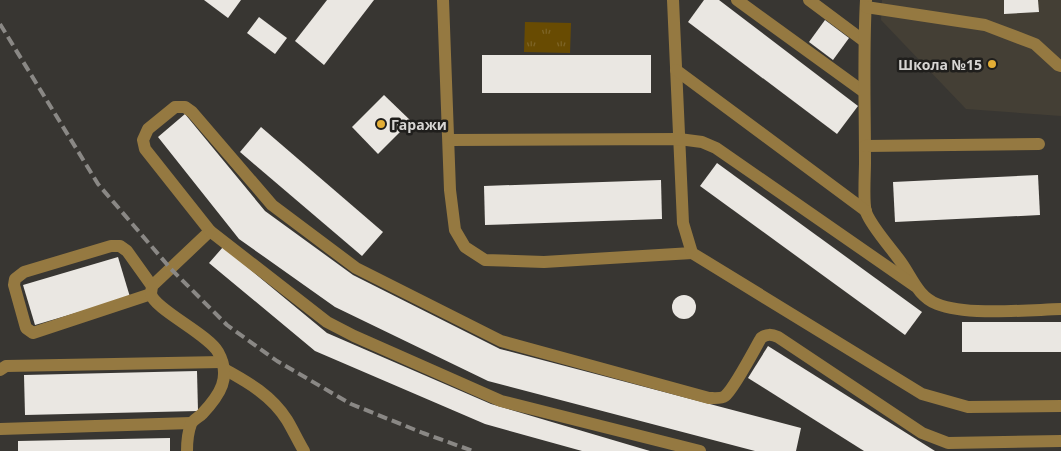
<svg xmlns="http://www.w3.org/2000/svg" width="1061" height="451" viewBox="0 0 1061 451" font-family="'Open Sans',sans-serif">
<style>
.built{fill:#443f35}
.grass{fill:url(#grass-tufts)}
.building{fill:#eae7e2}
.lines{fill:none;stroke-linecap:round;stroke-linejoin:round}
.minor{stroke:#957941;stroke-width:12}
.rail{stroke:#8a8885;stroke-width:4;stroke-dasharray:10 5;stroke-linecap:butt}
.poi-dot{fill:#e4ae35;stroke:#1f1e1c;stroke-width:2}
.labels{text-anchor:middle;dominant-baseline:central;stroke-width:5;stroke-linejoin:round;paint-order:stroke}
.poi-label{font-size:14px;font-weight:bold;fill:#d7d5d3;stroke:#1f1e1c;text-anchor:end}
</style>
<defs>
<pattern id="grass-tufts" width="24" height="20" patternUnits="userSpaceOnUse" patternTransform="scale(1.25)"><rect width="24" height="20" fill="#684b02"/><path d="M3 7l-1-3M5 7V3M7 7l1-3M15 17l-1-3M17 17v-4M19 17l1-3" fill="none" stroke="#7d6426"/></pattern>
</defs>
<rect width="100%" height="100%" fill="#383632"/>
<polygon class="built" points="882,0 1061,0 1061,116 966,109 881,20"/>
<polygon class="grass" points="525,22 571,23 570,53 524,52"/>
<g class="building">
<polygon points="204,0 241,0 228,18"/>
<polygon points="327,0 374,0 324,65 295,41"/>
<polygon points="704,0 719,0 858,106 837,134 688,22"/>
<polygon points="1004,0 1038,0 1039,12 1004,14"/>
<polygon points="259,17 287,38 275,54 247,33"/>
<polygon points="825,20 849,38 833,60 809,42"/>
<rect x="482" y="55" width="169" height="38"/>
<polygon points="384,95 411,121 378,154 352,127"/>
<polygon points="185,114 265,211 353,275 500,349 801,428 796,451 755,451 488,381 335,307 239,239 158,137"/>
<polygon points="261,127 383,232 362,256 240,152"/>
<polygon points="717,163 922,312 905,335 700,186"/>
<polygon points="1038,175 1040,215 895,222 893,182"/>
<polygon points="661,180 662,219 485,225 484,186"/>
<polygon points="223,247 327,333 491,404 650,451 582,451 485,424 315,351 209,263"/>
<polygon points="118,257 130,297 35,325 23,285"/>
<circle cx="684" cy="307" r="12"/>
<rect x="962" y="322" width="99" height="30"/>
<polygon points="768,346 935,451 864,451 748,378"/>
<polygon points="197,371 198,411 25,415 24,375"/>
<polygon points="170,438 170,451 18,451 18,441"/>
</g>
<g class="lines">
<g class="minor">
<polyline points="443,0 450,190 455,230 465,247 485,260 544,262 692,253"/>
<polyline points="673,0 683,223 692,253 922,394 968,407 1061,406"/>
<polyline points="737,0 864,92"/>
<polyline points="809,0 864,41"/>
<path d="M866,0C863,54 865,108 865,163C865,174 863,203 866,212C872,228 893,250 903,265C913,280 919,297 937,304C966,316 1028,310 1061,309"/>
<polyline points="866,7 985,25 1035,44 1058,65 1061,66"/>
<polyline points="676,70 866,211"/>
<polyline points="449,140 679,139 702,142 716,148 915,286"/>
<polyline points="865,146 1039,144"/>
<polyline points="151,294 33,333 26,328 14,285 15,279 24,272 111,246 120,246 127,251 152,286"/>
<path d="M224,369C248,382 272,396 287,420C293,430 298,441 304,451"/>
<polyline points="0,370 6,366 222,362"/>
<polyline points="0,429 191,423"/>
<path d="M187,451C187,443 188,432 191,424C193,420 199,417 202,414C220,395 232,377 218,352C208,334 154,309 151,294C151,291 152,289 152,286L210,231"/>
<path d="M700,451L501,401L354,336L327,322L210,231L145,149L143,140L148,129L175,107H185L192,112L272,205L356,268L501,341L709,398C714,398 721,399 725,396C733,390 755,349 761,338C767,334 771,334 778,337L922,433L948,443L1061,441"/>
</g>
<polyline class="rail" points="0,24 98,184 171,269 227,325 277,361 351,404 423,433 473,451"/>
</g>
<g class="poi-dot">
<circle cx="992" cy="64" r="5"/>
<circle cx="381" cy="124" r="5"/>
</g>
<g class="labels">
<g class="poi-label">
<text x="982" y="64">Школа №15</text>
<text x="391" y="124" text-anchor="start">Гаражи</text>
</g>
</g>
</svg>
